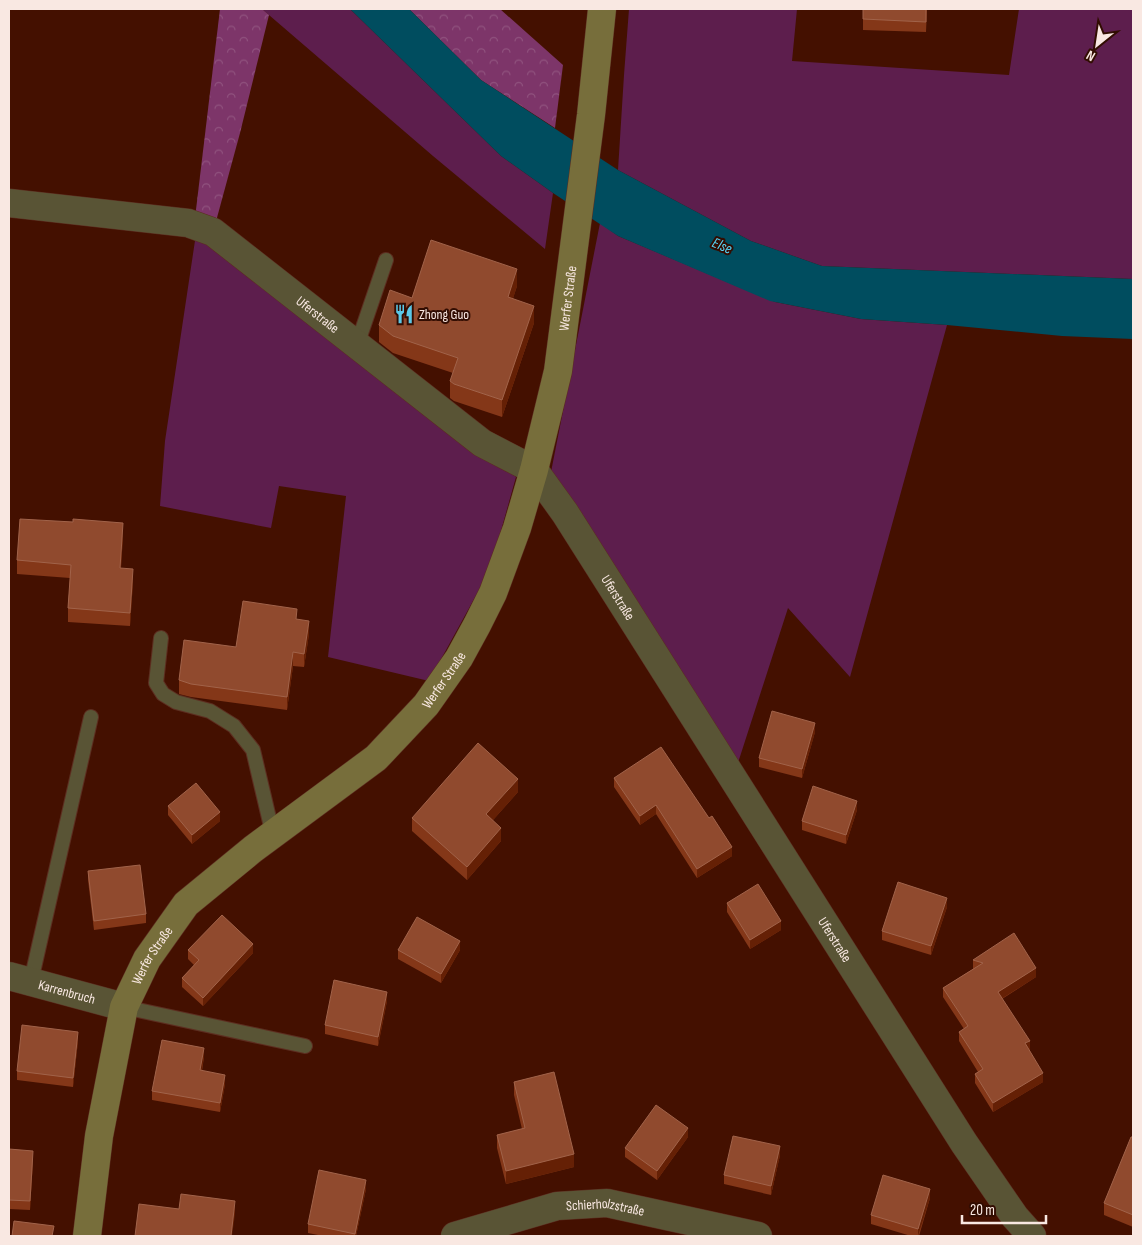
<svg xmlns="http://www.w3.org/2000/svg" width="1142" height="1245" viewBox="0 0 1142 1245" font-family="'Sofia Sans Condensed',sans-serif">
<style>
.green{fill:#5d1e4d}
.forest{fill:url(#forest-crowns)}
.water{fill:#004d5f}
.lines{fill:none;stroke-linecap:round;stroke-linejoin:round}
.service-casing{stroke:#5d2e20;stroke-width:16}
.minor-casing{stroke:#5d2e20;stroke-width:29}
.secondary-casing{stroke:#5d2e20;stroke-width:29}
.service{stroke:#595435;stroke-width:14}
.minor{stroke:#595435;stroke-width:28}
.secondary{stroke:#776e3b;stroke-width:28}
.wall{fill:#843718}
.shaded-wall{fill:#652005}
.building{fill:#904a2e;stroke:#a1634a}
.labels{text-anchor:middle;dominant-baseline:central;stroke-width:4;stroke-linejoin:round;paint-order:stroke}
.street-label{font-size:14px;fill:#f9e8e2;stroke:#320d02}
.poi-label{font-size:14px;fill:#f9e8e2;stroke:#320d02;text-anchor:start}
.water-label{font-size:15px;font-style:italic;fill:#57d5f7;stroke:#320d02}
</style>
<defs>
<pattern id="forest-crowns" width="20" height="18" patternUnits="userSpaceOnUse" patternTransform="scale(1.25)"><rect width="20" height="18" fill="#7d3569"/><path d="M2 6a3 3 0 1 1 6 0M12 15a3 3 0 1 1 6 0" fill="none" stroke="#90527e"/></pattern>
</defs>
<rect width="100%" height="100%" fill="#441000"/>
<g class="green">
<polygon points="262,9 350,9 501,156 553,193 545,249 433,156"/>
<polygon points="629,9 797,9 792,61 1009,75 1019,9 1133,9 1133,279 822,266 751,241 618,170 624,75"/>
<polygon points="600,223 618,236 775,302 861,319 947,325 850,677 788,608 736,769 551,472"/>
<polygon points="196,234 213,241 516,477 490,570 429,681 328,657 346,496 279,486 271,528 160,506 165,441"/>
</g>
<g class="forest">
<polygon points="220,9 262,9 269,15 240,133 215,225 195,218"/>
<polygon points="409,9 500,9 563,65 555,128 481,80"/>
</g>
<polygon class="water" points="350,9 409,9 481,80 618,170 751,241 822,266 1133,279 1133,339 1062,336 947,325 861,319 770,301 618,236 553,193 501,156"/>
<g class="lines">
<defs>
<g id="service">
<polyline points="357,345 386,260"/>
<polyline points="161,638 156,683 163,694 176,702 210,711 234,726 253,750 273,835"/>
<polyline points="31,981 91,717"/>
<polyline points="124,1007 305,1046"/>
</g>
<g id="minor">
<path id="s1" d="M9,203L188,223L213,232L482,443L534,470L565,513L964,1143L1015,1217L1032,1236"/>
<path id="s2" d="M9,976L124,1007"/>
<path id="s3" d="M455,1236L557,1206L607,1203L758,1236"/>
</g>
<g id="secondary">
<path id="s4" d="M87,1236L99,1136L124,1007L147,959L186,904L253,849L376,758L426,705L459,658L477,625L493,593L517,528L534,470L558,371L591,115L602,9"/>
</g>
</defs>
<use href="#service" class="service-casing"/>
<use href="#minor" class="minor-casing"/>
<use href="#secondary" class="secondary-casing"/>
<use href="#service" class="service"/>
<use href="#minor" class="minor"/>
<use href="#secondary" class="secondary"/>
</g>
<g class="wall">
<polygon points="863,9 927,9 926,32 863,30"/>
<polygon points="517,286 513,298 534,323 502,417 454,401 450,398 450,381 453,373 393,353 379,342 379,325 412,298"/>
<polygon points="123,536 121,568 133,582 130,626 68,622 68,608 70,578 17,574 17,560"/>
<polygon points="297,619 309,634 304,667 293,666 287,710 191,697 179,694 179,680 236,647"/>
<polygon points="815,732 802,778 759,767 759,758"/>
<polygon points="614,778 709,818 732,856 697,878 656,814 640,825 614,787"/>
<polygon points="518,792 493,820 501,841 467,880 412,831 412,818"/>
<polygon points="168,806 220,821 192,844 168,815"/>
<polygon points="857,810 846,844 802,830 802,821"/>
<polygon points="88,871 146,914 146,923 94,930 88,880"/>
<polygon points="727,903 781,930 750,949 727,912"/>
<polygon points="947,907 931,955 882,940 882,931"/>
<polygon points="188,950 253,953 203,1006 182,987 182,978 194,965 188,959"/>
<polygon points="398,950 460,950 441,983 398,959"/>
<polygon points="973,960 1036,977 1002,999 1030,1050 1029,1050 1043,1082 993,1112 975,1083 975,1074 978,1072 959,1041 959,1032 964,1029 943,997 943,988 973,969"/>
<polygon points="387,1001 378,1046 325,1034 325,1025"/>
<polygon points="78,1041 73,1087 17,1080 17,1071"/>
<polygon points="204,1057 202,1071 225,1084 220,1112 152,1100 152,1091"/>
<polygon points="514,1082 574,1167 506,1184 497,1148 497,1135 522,1129 514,1095"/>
<polygon points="688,1137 657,1180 625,1157 625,1148"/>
<polygon points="1133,1137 1133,1227 1104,1215 1104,1203"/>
<polygon points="9,1149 33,1160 30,1210 9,1209"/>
<polygon points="780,1155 771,1195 724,1184 724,1175"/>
<polygon points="366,1189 356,1236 323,1236 308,1233 308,1224"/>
<polygon points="930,1198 919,1236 911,1236 871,1224 871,1215"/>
</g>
<g class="shaded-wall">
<polygon points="517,269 517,286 508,314 508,297"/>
<polygon points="534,306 534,323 502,417 502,400"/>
<polygon points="123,523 123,536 120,581 120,568"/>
<polygon points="133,569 133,582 130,626 130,613"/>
<polygon points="309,621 309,634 304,667 304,654"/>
<polygon points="293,652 293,666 287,710 287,697"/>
<polygon points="815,723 815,732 802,778 802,769"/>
<polygon points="518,779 518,792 486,828 486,814"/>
<polygon points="857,801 857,810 846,844 846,835"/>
<polygon points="656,805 656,814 640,825 640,816"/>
<polygon points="220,812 220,821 192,844 192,835"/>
<polygon points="501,828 501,841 467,880 467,867"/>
<polygon points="732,847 732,856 697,878 697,869"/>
<polygon points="947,898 947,907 931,955 931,946"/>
<polygon points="781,921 781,930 750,949 750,940"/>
<polygon points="460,941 460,950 441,983 441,974"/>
<polygon points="253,944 253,953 203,1006 203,998"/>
<polygon points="1036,968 1036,977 998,1001 998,992"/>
<polygon points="387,992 387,1001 378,1046 378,1037"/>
<polygon points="78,1032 78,1041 73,1087 73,1078"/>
<polygon points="1030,1041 1030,1050 1025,1052 1025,1043"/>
<polygon points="204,1048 204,1057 200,1079 200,1070"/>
<polygon points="1043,1073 1043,1082 993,1112 993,1103"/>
<polygon points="225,1075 225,1084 220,1112 220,1103"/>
<polygon points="688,1128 688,1137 657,1180 657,1171"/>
<polygon points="780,1146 780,1155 771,1195 771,1186"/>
<polygon points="33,1151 33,1160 30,1210 30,1201"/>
<polygon points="574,1154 574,1167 506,1184 506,1171"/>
<polygon points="366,1180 366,1189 356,1236 355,1236"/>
<polygon points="930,1189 930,1198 918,1236 918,1229"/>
<polygon points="235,1201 235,1214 232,1236 231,1236"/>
</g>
<g class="building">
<polygon points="863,9 926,9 926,22 863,19"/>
<polygon points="431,240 517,269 508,297 534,306 502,400 454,384 450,381 458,358 393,336 379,325 390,290 412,298"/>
<polygon points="20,519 73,522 73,519 123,523 120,568 133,569 130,613 68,608 71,565 17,560"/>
<polygon points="243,601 297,609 296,619 309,621 304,654 293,652 287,697 191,684 179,680 184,640 236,647"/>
<polygon points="772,711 815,723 802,769 759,758"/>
<polygon points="478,743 518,779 486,814 501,828 467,867 412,818"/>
<polygon points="661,747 709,818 712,816 732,847 697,869 656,805 640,816 614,778"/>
<polygon points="196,783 220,812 192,835 168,806"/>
<polygon points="813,786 857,801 846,835 802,821"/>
<polygon points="140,865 146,914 94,921 88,871"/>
<polygon points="898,882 947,898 931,946 882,931"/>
<polygon points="758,884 781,921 750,940 727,903"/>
<polygon points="222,915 253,944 203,998 182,978 199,960 188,950"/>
<polygon points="417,917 460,941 441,974 398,950"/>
<polygon points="1014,933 1036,968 998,992 1030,1041 1025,1043 1043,1073 993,1103 975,1074 983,1069 959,1032 968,1026 943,988 983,963 973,960"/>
<polygon points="334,980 387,992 378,1037 325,1025"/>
<polygon points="22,1025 78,1032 73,1078 17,1071"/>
<polygon points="162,1040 204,1048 200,1070 225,1075 220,1103 152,1091"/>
<polygon points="554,1072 574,1154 506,1171 497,1135 525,1128 514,1082"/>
<polygon points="656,1105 688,1128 657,1171 625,1148"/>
<polygon points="733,1136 780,1146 771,1186 724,1175"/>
<polygon points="1131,1137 1133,1137 1133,1215 1104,1203"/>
<polygon points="9,1149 33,1151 30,1201 9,1200"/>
<polygon points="319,1170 366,1180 355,1234 308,1224"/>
<polygon points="883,1175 930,1189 918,1229 871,1215"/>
<polygon points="181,1194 235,1201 231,1236 135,1236 139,1204 179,1209"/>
<polygon points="14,1221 54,1226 52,1236 12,1236"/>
</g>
<defs>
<symbol id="restaurant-bare" viewBox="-9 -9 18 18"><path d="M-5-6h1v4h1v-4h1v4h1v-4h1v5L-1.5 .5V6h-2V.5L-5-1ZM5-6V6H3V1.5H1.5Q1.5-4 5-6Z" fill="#5bc8e7" stroke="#320d02" stroke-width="2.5" paint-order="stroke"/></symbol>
</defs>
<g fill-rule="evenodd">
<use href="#restaurant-bare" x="390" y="300" width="28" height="28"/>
</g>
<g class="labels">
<g class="street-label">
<text stroke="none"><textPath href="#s4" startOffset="1101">Werfer Straße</textPath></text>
<text stroke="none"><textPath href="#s1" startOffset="340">Uferstraße</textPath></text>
<text stroke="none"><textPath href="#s1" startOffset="760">Uferstraße</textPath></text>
<text stroke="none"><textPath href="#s4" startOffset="696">Werfer Straße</textPath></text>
<text stroke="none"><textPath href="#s1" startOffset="1165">Uferstraße</textPath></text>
<text stroke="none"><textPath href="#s4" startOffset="291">Werfer Straße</textPath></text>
<text stroke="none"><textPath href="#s2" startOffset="60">Karrenbruch</textPath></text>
<text stroke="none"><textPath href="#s3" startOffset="155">Schierholzstraße</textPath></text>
</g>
<g class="poi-label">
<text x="419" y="314">Zhong Guo</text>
</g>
<g class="water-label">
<text transform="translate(722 246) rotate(23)">Else</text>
</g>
</g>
<rect width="1142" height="1245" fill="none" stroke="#f9e8e2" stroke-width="20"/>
<g transform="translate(1097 45) rotate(210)" stroke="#320d02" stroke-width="4" paint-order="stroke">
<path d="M0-4L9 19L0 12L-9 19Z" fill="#f9e8e2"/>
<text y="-8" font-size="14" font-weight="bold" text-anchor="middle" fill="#f9e8e2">N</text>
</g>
<path d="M962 1215v8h84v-8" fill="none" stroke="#f9e8e2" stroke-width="2.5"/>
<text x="970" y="1215" font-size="15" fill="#f9e8e2" stroke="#320d02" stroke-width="4" paint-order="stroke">20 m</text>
</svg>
